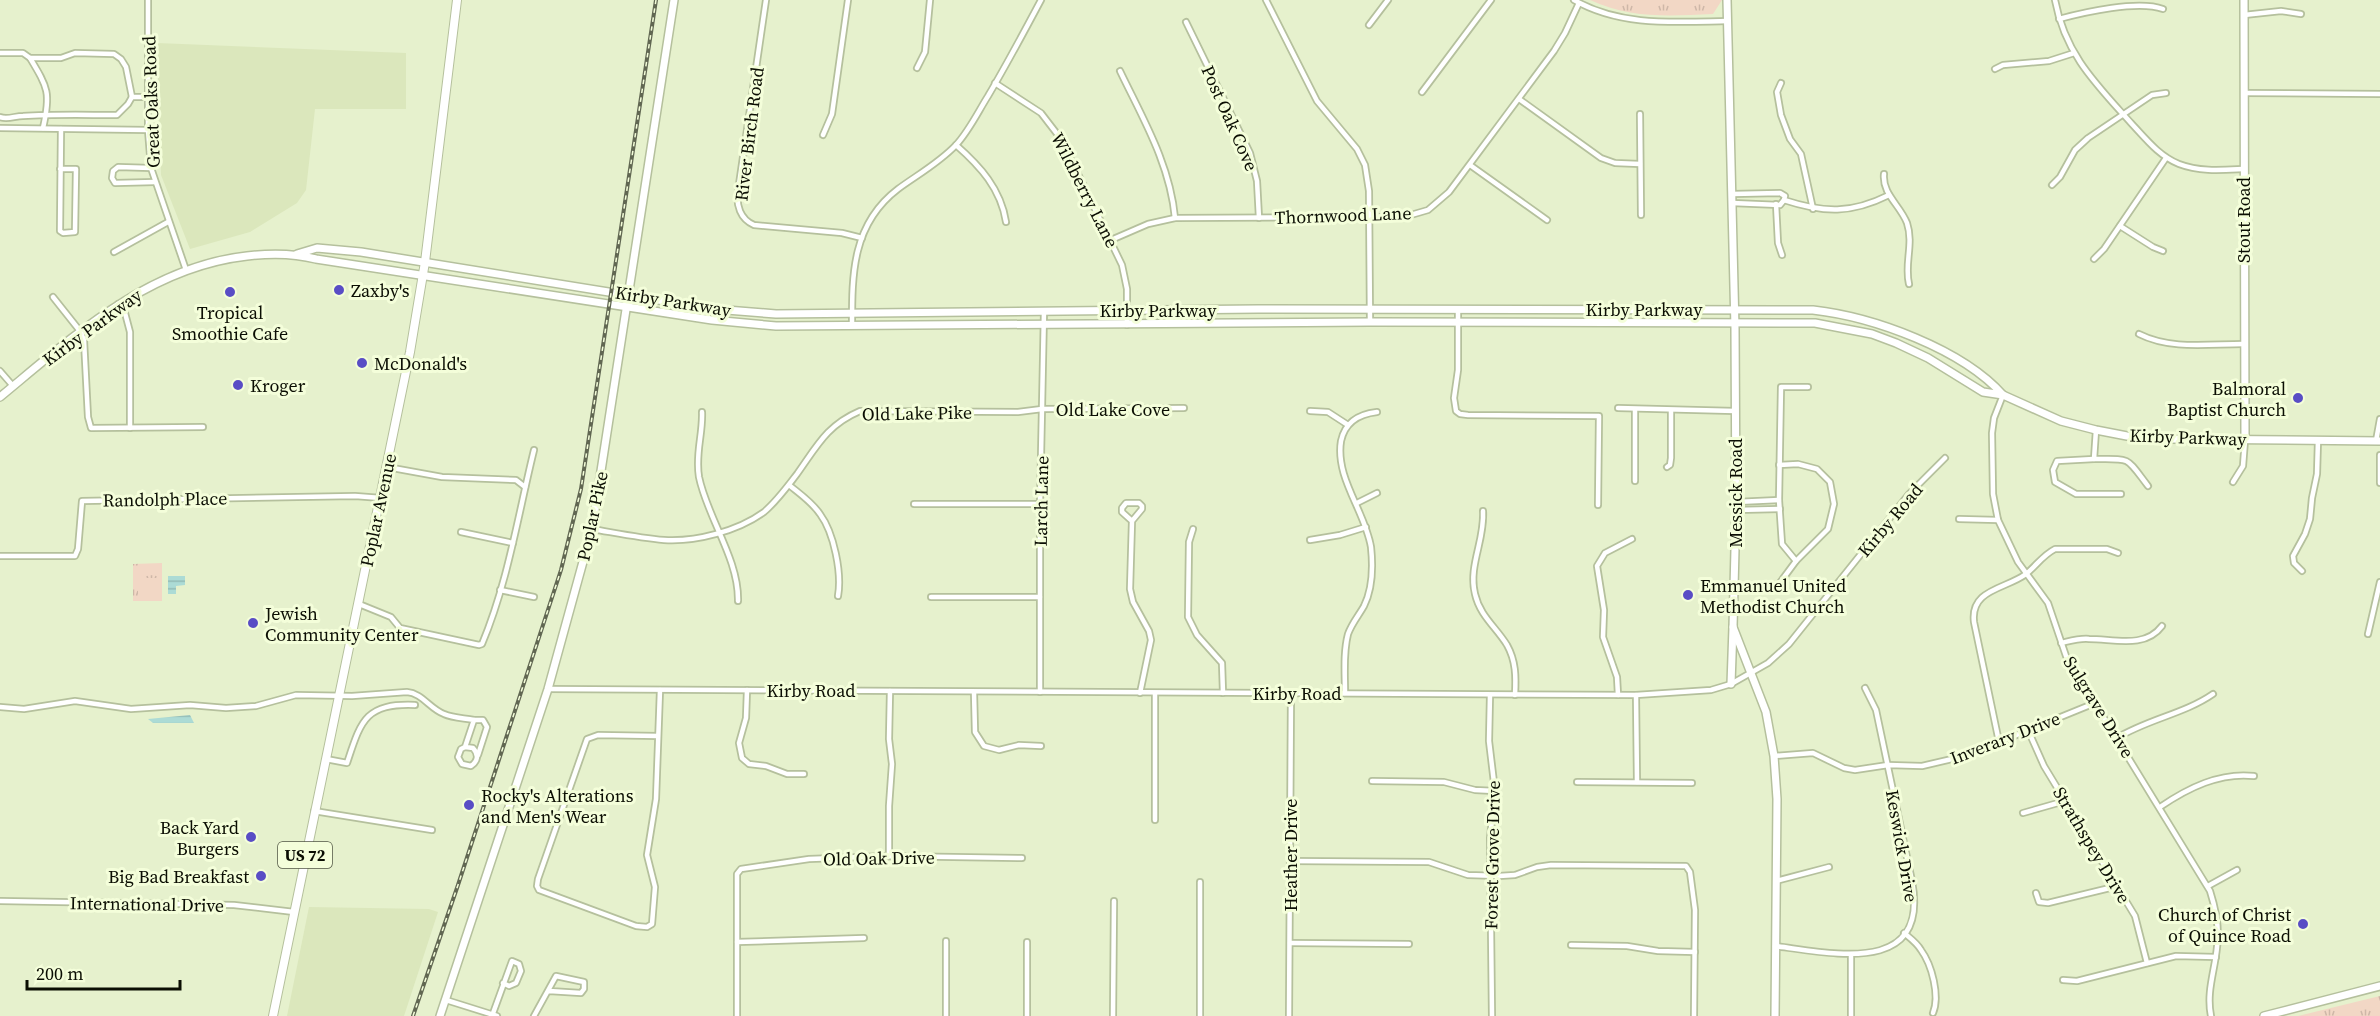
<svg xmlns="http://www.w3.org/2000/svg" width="2380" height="1016" viewBox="0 0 2380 1016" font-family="'Source Serif 4',serif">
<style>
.built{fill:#dbe7bc}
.grass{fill:url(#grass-tufts)}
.garden{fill:#f2d7c5}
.water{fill:url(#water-rules)}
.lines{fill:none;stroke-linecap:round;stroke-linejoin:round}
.street-casing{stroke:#b5c09d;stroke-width:8}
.secondary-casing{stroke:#b5c09d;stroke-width:10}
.primary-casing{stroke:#b5c09d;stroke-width:10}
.street{stroke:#fff;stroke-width:4.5}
.secondary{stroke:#fff;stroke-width:7}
.primary{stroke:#fff;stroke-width:8}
.rail-casing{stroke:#616752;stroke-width:4}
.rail{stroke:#f4feda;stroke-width:1.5;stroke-dasharray:4.5;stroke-linecap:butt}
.poi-dot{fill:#594dc5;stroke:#f4feda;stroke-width:2}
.labels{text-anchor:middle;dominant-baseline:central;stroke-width:6;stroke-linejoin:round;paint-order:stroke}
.shield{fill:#f4feda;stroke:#515644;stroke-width:1.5}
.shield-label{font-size:16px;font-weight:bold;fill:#0b0e03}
.street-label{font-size:18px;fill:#0b0e03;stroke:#f4feda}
.poi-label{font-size:18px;fill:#0b0e03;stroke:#f4feda;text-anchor:start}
</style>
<defs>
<pattern id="grass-tufts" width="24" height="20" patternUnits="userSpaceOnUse" patternTransform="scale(1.5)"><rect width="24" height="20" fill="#f2d7c5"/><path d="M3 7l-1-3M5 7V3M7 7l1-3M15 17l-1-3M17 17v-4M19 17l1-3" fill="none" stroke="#ceb7a8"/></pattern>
<pattern id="water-rules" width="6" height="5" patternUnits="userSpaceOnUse" patternTransform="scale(1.5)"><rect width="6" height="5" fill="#acdbd5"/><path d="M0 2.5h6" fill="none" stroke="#93bbb5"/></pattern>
</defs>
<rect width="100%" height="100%" fill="#e6f1cd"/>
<g class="built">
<polygon points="157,43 406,53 406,109 315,109 306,190 297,203 250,232 190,249 161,175"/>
<polygon points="309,907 429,909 438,912 404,1016 287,1016"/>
</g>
<g class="grass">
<path d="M1590,0H1722L1713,14C1669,16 1632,19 1590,0Z"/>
<polygon points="162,563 162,601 133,601 133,564"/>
<polygon points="2380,996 2380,1016 2298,1016"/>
</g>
<g class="garden">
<polygon points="138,567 156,567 156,575 138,576"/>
<rect x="138" y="578" width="18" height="9"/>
<rect x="138" y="589" width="18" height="9"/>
</g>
<g class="water">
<polygon points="168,576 185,576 185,585 176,586 176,594 168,594"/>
<polygon points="190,715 194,723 153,723 148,719"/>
</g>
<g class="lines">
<defs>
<g id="street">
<polyline points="148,0 148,130 151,168 186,270"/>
<path d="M766,0L738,191C736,205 740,219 754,225L842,233L862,238"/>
<polyline points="1266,0 1317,101 1357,149 1365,165 1369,191 1370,322"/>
<path d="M1574,0C1621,27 1676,22 1727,21"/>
<path d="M2055,0C2065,54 2096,84 2131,123C2146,139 2159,156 2179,164C2200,172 2222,170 2243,169"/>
<polyline points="2244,15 2281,11 2301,14"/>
<path d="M2059,19C2085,12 2138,0 2163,9"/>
<polyline points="1186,22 1250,153 1257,181 1259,218"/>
<polyline points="1369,25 1388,0"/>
<polyline points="0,53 23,53 30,58 61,58 75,53 114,54 121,59 126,67 132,97"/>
<path d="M30,58C48,88 51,93 43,128"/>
<polyline points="917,68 925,52 930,0"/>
<polyline points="1995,69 2003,65 2049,61 2074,53"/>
<path d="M1120,71C1143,119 1170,164 1175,218"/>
<polyline points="995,83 1041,113 1061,139 1122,265 1127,289 1127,325"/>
<polyline points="1781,83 1777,92 1781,115 1790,139 1801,154 1813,209"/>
<polyline points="1422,92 1491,0"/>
<polyline points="2244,93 2380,94"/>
<polyline points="132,97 149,97"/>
<polyline points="1519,99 1601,158 1615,163 1640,164"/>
<polyline points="1640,114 1641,215"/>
<path d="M0,117C7,120 15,116 23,116C54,114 86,115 117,115L128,104L132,97"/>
<polyline points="0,128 148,130"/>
<polyline points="823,135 832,114 848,0"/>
<path d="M956,145C980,166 1001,189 1006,222"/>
<polyline points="1470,165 1547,220"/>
<polyline points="151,168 118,167 113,171 112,178 115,183 155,182"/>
<polyline points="60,169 76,169 75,232 63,233 60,231 61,129"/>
<path d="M1884,174C1882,194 1900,205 1907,223C1914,244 1904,264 1909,284"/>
<polyline points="2052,185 2060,177 2075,150 2088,138 2152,95 2166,93"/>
<path d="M1732,194L1780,193L1785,196L1784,200C1824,213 1851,214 1889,195"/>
<polyline points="1732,203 1780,205 1784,200"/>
<polyline points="1776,204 1778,243 1782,255"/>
<polyline points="2120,226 2153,247 2163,251"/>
<polyline points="1111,240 1148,224 1175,218 1404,217 1428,210 1449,192 1554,51 1565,33 1579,3"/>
<polyline points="114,252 168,222"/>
<polyline points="2094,259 2104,249 2166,158"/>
<polyline points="53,297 80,331 84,340 88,417 91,428 203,427"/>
<polyline points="118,304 125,313 130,332 130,428"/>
<polyline points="1458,310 1458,370 1454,398 1456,411 1460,414 1468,415 1599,416 1598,505"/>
<path d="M852,326C852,274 852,224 898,189C917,175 939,163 956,145C969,131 978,112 988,96C1007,64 1024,32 1041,0"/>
<path d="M2139,334C2171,350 2208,344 2243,344"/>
<polyline points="0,371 13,386"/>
<path d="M2003,395L1994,418L1992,433L1993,494L1998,520L2018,562L2048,603L2066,656L2210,891C2216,910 2220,928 2217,947C2215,970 2206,992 2211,1016"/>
<polyline points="1618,408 1735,411"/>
<polyline points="1635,410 1635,481"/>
<polyline points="1310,411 1328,412 1348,425"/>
<path d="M702,412C703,434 695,454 699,477C707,517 739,559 738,601"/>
<path d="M2096,430L2094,459C2132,459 2125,456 2148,486"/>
<polyline points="2376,441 2380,419"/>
<polyline points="2380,455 2380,483"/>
<polyline points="2094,459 2057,461 2053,470 2055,482 2076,494 2121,494"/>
<polyline points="387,467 442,477 516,480 525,487"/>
<polyline points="1667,467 1670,465 1671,458 1671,411"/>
<polyline points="2233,482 2243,466 2245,440"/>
<path d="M789,485C800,494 812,502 820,514C834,533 842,573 838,596"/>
<polyline points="1736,502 1779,500"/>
<polyline points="1357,503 1377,493"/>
<polyline points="914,504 1040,504"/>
<polyline points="1736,510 1780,509"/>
<path d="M1483,511C1485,540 1468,566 1475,594C1480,616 1496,627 1507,645C1516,661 1516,677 1515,695"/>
<polyline points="1959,519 1998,520"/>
<polyline points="1132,521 1142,509 1142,506 1139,503 1126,503 1122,508 1122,512 1132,521 1130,589 1133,602 1149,631 1151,640 1140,693"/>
<path d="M592,529C616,533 640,538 664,540C696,542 738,531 764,512C777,501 787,487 797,474C817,446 827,425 860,411L1018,412L1042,409L1184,408"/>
<polyline points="1193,529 1189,542 1188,617 1197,635 1222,663 1223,693"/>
<polyline points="461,532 513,543"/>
<polyline points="1310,540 1340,535 1366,527"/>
<polyline points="0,556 75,556 78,549 82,501 355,496 381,498"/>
<polyline points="1796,561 1782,544 1779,500 1781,387 1808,387"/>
<polyline points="2302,571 2294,563 2293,556 2305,534 2310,519 2312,498 2317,474 2318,440"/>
<polyline points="1779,584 1796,561 1828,529 1834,504 1830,482 1817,469 1798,464 1779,465"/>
<polyline points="500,590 534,597"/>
<polyline points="931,597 1040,597"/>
<path d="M359,604L391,617L400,628L479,645L482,644C508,582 518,515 534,450"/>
<polyline points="2368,634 2380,582"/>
<path d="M2061,643C2070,641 2080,638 2089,639C2114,639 2145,649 2162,626"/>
<polyline points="548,689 1636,695 1711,690 1731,684 1768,663 1789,644 1909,494 1945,458"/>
<polyline points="747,690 746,718 739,743 742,758 749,764 766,766 787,774 804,774"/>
<polyline points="974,692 975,732 984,746 999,750 1019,745 1041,746"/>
<polyline points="1040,692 1040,504 1044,311"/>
<path d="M1345,693C1345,674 1343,653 1348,634C1352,623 1359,615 1364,606C1373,588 1373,566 1371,547C1365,511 1335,478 1341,441C1345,422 1359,414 1377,412"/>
<polyline points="1490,695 1489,741 1495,791 1490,838 1492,1016"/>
<polyline points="1618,695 1617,677 1603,637 1604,610 1597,566 1605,553 1632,539"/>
<polyline points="1636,695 1637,782"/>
<path d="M0,707L24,709L75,701L131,709L190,705L226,708L256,706L296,695L352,696L407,692C422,693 430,709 444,714C453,718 464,718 474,720L465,747L461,749L458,757L462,764L471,766C478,761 479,755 473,748L465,747"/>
<polyline points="474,720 483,720 487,727 478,755"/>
<polyline points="2028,730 2044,766 2135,916 2147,963"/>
<polyline points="658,736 598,735 587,739 538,879 537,886 539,890 636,926 647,927 652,924 655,887 647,855 656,799 660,690"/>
<path d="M2117,738C2148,719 2184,714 2213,694"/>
<path d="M1999,742L1974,622C1970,589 2006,589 2026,574C2036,566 2043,555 2055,549H2107L2118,553"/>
<polyline points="1774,756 1813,753 1844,768 1855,770 1888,765 1922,766 1965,756 2095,703"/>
<path d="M326,759L347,763C361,721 365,703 415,705"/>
<polyline points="1372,781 1444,782 1475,790 1495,791"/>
<polyline points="1577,782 1692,783"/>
<path d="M2160,807C2188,788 2220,772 2254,776"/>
<polyline points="314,811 432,830"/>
<polyline points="2023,813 2065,801"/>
<polyline points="1155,820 1155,693"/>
<polyline points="889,856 889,806 892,764 889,739 890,691"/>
<polyline points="1290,861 1429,862 1468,875 1499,876 1515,875 1537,867 1551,865 1686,866 1690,872 1695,910 1694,1016"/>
<polyline points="1776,881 1829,867"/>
<polyline points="2208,886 2237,870"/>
<polyline points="2036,893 2039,902 2048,903 2118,886"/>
<polyline points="0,901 234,905 294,912"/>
<path d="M1904,933C1910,938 1917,943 1921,950C1932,965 1940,996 1933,1013"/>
<polyline points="737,942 864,938"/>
<polyline points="1290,943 1409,944"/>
<polyline points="1571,945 1627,946 1658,951 1695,952"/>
<path d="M1775,946C1832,953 1930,977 1912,881L1876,710L1865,688"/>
<polyline points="2063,980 2077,981 2176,956 2216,957"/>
<polyline points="446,1000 497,1016"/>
<polyline points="492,1016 512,961 519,964 521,971 516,983 509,986 503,983"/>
<polyline points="534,1016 556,976 584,982 584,989 581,993 549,991"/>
<polyline points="737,1016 737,874 741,869 809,859 889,856 1022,858"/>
<polyline points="946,1016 946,941"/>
<polyline points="1027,1016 1027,942"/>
<polyline points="1113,1016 1114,901"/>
<polyline points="1200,1016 1200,882"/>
<polyline points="1289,1016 1291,693"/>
<polyline points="1851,1016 1851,955"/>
</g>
<g id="secondary">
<polyline points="1727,0 1735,328 1736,510 1733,627 1766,712 1774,756 1777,799 1775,1016"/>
<polyline points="2244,0 2245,439"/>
<path d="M297,254L317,248L361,252L714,309L776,314L1258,309L1813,310C1874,317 1962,349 2003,395"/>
<path d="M0,397C74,336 148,267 247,256C271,253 293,253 316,259L712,320L776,326L1370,322L1815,323L1872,334L1896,343L1928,358L1983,392L2003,395L2061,421L2096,430L2127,436L2171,439L2380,441"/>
<polyline points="1731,684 1733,627"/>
<polyline points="440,1016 548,689 592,529 674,0"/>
<polyline points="2264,1016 2380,986"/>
</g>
<polyline id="primary" points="273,1016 410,352 425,262 457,0"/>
</defs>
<use href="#street" class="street-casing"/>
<use href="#secondary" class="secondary-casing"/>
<use href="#primary" class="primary-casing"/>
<use href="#street" class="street"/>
<use href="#secondary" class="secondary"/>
<use href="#primary" class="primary"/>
<defs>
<polyline id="rail" points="413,1016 458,885 561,570 581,489 656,0"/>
</defs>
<use href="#rail" class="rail-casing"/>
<use href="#rail" class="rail"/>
</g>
<g class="poi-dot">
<circle cx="339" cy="290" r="6"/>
<circle cx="230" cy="292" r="6"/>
<circle cx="362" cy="363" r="6"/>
<circle cx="238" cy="385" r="6"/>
<circle cx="2298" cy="398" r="6"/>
<circle cx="1688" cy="595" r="6"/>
<circle cx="253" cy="623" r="6"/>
<circle cx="469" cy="805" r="6"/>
<circle cx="251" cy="837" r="6"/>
<circle cx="261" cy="876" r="6"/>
<circle cx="2303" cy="924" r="6"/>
</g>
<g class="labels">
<rect class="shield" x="278" y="842" width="54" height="26" rx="4.5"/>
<g class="shield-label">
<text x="305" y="855">US 72</text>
</g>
<g class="street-label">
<text transform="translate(151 102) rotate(-92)">Great Oaks Road</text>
<text transform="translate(1230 118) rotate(66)">Post Oak Cove</text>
<text transform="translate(749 134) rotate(-83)">River Birch Road</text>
<text transform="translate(1085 190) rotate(63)">Wildberry Lane</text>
<text transform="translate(1343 215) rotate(-2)">Thornwood Lane</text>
<text transform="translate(2243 220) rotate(-90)">Stout Road</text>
<text transform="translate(673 301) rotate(9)">Kirby Parkway</text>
<text x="1644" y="309">Kirby Parkway</text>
<text x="1158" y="310">Kirby Parkway</text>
<text transform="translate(92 327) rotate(-36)">Kirby Parkway</text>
<text x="1113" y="409">Old Lake Cove</text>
<text transform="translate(917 413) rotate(-1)">Old Lake Pike</text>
<text transform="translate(2188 437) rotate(2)">Kirby Parkway</text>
<text transform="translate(1735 493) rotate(-90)">Messick Road</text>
<text transform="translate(165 499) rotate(-1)">Randolph Place</text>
<text transform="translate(1041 501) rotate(-89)">Larch Lane</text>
<text transform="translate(378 510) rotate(-78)">Poplar Avenue</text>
<text transform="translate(592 516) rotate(-78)">Poplar Pike</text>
<text transform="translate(1890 520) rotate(-50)">Kirby Road</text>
<text x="811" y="690">Kirby Road</text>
<text x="1297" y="693">Kirby Road</text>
<text transform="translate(2099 707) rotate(58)">Sulgrave Drive</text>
<text transform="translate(2005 738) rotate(-21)">Inverary Drive</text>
<text transform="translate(2092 845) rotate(59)">Strathspey Drive</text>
<text transform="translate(1902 846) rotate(80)">Keswick Drive</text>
<text transform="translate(1290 855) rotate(-90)">Heather Drive</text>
<text transform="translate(1492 855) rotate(-89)">Forest Grove Drive</text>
<text transform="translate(879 858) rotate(-1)">Old Oak Drive</text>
<text transform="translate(147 904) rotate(1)">International Drive</text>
</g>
<g class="poi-label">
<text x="351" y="290">Zaxby's</text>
<text x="230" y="312" text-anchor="middle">Tropical<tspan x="230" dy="21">Smoothie Cafe</tspan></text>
<text x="374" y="363">McDonald's</text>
<text x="250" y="385">Kroger</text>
<text x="2286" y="388" text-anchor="end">Balmoral<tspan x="2286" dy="21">Baptist Church</tspan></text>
<text x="1700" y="585">Emmanuel United<tspan x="1700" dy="21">Methodist Church</tspan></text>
<text x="265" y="613">Jewish<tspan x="265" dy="21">Community Center</tspan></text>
<text x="481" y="795">Rocky's Alterations<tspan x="481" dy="21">and Men's Wear</tspan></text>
<text x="239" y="827" text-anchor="end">Back Yard<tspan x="239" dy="21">Burgers</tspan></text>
<text x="249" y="876" text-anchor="end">Big Bad Breakfast</text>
<text x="2291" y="914" text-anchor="end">Church of Christ<tspan x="2291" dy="21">of Quince Road</tspan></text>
</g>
</g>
<path d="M27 980v9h153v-9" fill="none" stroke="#0b0e03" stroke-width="3"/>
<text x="36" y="980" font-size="18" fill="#0b0e03" stroke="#f4feda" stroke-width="4.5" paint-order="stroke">200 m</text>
</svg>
